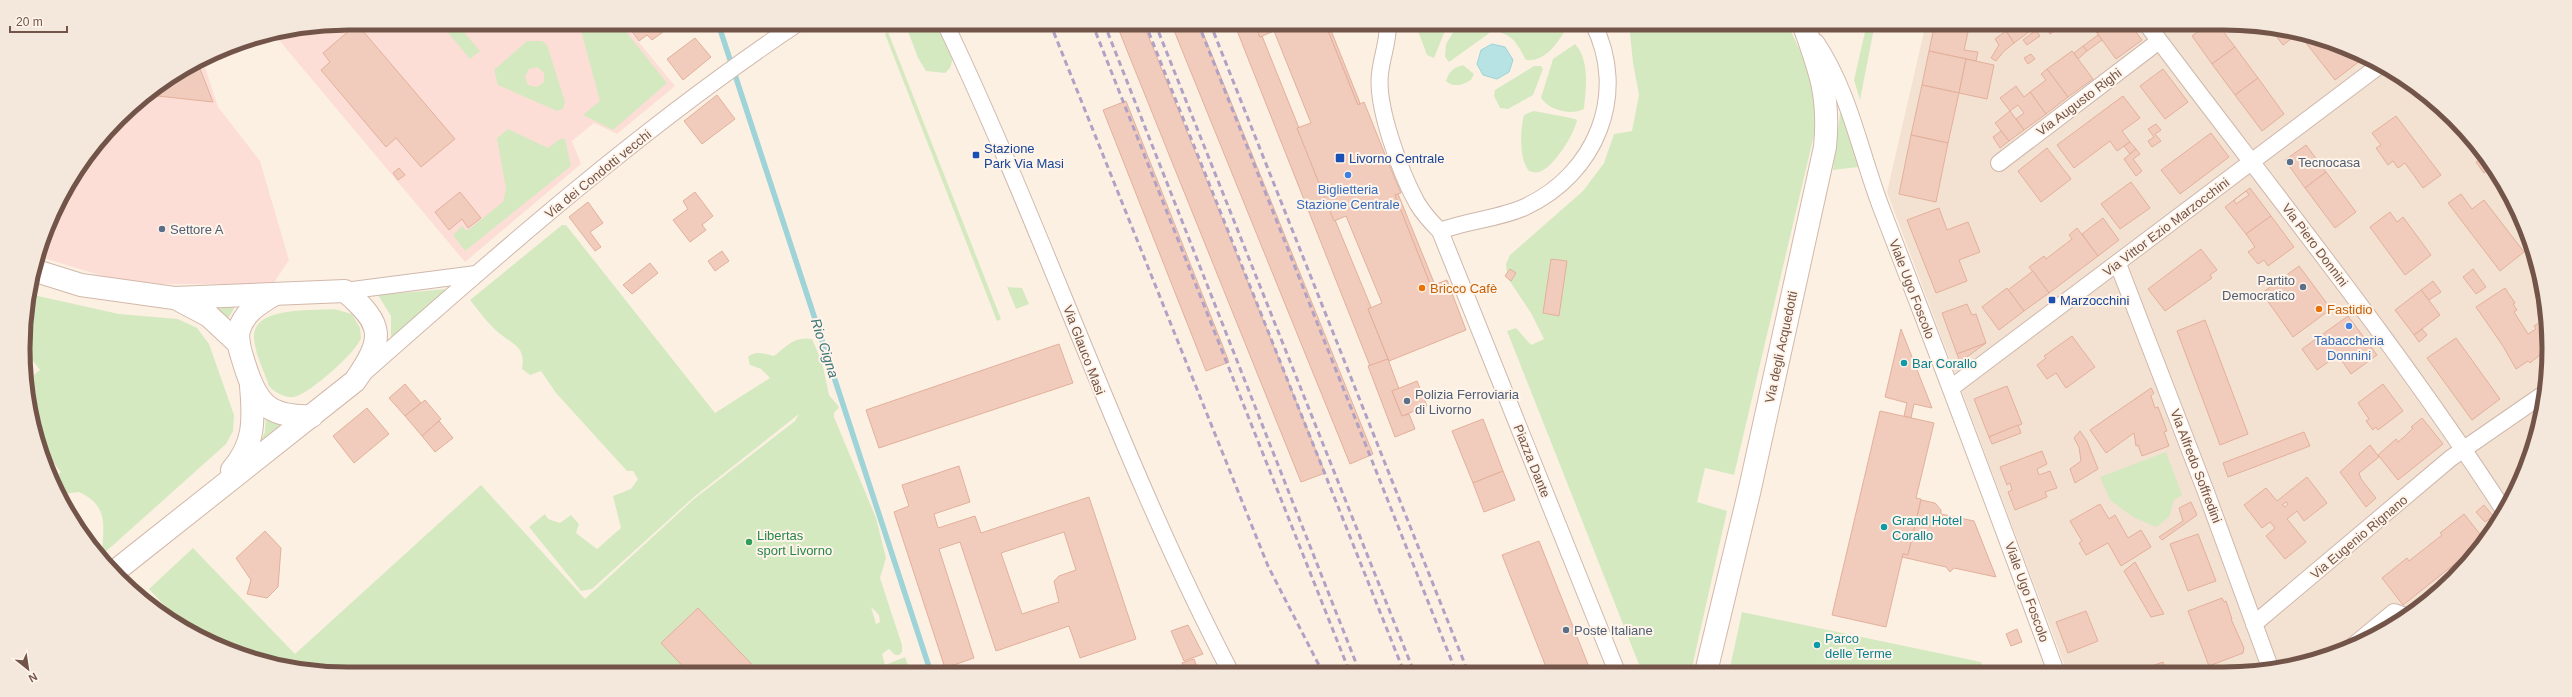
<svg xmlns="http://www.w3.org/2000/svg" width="2572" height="697" viewBox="0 0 2572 697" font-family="Helvetica,sans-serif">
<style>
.residential{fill:#f3e1d1}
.commercial{fill:#fcded6}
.education{fill:#ede0f8}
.green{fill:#d5e9c1;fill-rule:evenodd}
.water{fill:#b8e3e5;stroke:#9ed3d7}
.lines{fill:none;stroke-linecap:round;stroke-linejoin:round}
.stream{stroke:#9ed3d7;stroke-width:5.5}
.building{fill:#f1cbbb;stroke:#e3b09b;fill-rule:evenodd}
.street-casing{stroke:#cfb8ac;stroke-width:18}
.secondary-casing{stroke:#d2b8aa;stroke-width:24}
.street{stroke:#fff;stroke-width:16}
.secondary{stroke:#fff;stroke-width:22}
.rail{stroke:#b1a2c5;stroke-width:3;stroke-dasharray:6 4;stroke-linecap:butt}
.transit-dot{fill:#1a4fb4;stroke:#fff4e9;stroke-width:1.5}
.service-dot{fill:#5c6f8a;stroke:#fff4e9;stroke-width:1.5}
.shop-dot{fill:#3f7fe0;stroke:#fff4e9;stroke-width:1.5}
.food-dot{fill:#e8710a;stroke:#fff4e9;stroke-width:1.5}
.culture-dot{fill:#0f9aa8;stroke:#fff4e9;stroke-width:1.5}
.leisure-dot{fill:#2e9e5b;stroke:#fff4e9;stroke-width:1.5}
.labels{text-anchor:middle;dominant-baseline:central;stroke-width:4;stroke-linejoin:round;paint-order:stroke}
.street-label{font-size:13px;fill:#735449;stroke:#fff4e9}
.transit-label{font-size:13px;fill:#164399;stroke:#fff4e9;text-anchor:start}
.service-label{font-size:13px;fill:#4e5e75;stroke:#fff4e9;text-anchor:start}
.shop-label{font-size:13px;fill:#366cbe;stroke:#fff4e9}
.food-label{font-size:13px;fill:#c56008;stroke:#fff4e9;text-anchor:start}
.culture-label{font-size:13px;fill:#0d838f;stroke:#fff4e9;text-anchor:start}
.leisure-label{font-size:13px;fill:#27864d;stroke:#fff4e9;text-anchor:start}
.water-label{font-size:14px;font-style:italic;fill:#3d7579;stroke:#fff4e9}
.rim{fill:none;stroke:#735449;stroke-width:5}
</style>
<rect width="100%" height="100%" fill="#fcf0e3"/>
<polygon class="residential" points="1926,23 2224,23 2287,29 2348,48 2404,78 2453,118 2494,167 2524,224 2543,285 2549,348 2543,412 2506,511 2438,593 2348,649 2266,671 2067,672 1887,192"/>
<g class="commercial">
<polygon points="349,23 623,23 675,86 617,134 594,123 572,141 581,164 465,262 273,33 285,29"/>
<polygon points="203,61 218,107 260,161 289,260 273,284 162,284 106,277 37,256 56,205 90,151 134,104"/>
</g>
<polygon class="education" points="2443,109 2453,118 2478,148 2475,151"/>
<g class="green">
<polygon points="440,23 456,23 480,51 470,59"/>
<polygon points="579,23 619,23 667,83 613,130 583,115 600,101"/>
<polygon points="905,23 936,23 953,58 950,68 945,73 926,71 918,58"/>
<polygon points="1415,23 1451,23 1444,33 1434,58 1427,55"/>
<polygon points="1459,23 1497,23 1488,34 1449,62 1445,57 1446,44"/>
<path d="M1505,23H1563L1566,29C1557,44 1545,62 1526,60C1519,48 1516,38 1502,33L1500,30Z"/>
<polygon points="1629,23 1787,23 1813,78 1815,106 1814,135 1734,475 1705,468 1697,502 1727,511 1691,672 1642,672 1507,331 1516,328 1531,345 1544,339 1531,313 1507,277 1506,264 1510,255 1583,191 1604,163 1614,134 1632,131 1639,95 1633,63"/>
<polygon points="1867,23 1875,23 1860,100 1854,80"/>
<polygon points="888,32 1001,319 997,321 885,34"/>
<path d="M527,41H542L547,45L565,102L563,109L557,111L498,85L494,70ZM537,67L544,73V82L537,87L528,85L525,77L529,69Z"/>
<path d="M1575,44C1590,60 1586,89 1584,109C1571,116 1549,110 1541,98L1553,59Z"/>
<path d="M1463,65L1474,74L1471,80C1462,85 1454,88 1446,81C1449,71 1453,68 1463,65Z"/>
<polygon points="1534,66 1541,66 1543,69 1533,95 1508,109 1500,108 1494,96 1495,90"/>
<polygon points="1841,106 1858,167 1833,170"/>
<path d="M1533,111C1539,112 1575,118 1577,120C1574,135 1554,167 1539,172C1536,173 1532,172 1529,171C1519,160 1520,129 1524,115Z"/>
<polygon points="508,129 548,148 560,139 565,139 571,166 465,251 453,235 462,226 467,231 503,202 506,189 497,138"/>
<path d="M562,225H566L715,413L770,378L761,369L750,365L748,357C756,350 765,354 774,356C787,346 794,336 812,339L822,362L829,395L839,407L834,413V417L876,518L886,558L880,578L902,645V652L899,655H895L889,649L882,654L885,665L905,657L911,673L349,674L285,668L188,631L149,589L193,548L295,654L481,485L585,599L694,499L795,421L799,414L694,497L592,589L581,591L529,527L545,514L548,519L560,523L571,515L579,524L576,533L597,549L621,528L613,496L631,489L638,479L633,471H627L556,393L541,371L530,375L522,369C526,346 513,345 499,333C488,324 479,311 470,300ZM871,607L879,615L880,622L876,624Z"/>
<polygon points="1007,287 1022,288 1029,304 1016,309"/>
<polygon points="447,289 447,295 391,341 391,316 378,295"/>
<path d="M29,294L119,314L178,319L197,328L209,344L234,415L233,431L226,444L102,555C103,528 110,506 79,492L58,495L52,480L61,472L38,443L34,433L29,379L40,370L26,352L24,327Z"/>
<polygon points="201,301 238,301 228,319 216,308"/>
<path d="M334,309L352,314L360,328L361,338C356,353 309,394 294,397C285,398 275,393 269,386C264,371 255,354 254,338C252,306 312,311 334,309Z"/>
<polygon points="266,417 277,424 289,425 256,450 265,432"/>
<polygon points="2166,452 2182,495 2174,500 2169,517 2156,527 2133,517 2110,500 2100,477"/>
<polygon points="131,583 153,607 127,586"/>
<polygon points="1742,612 1981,662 1985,672 1729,672"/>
</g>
<polygon class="water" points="1492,44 1505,47 1513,60 1509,72 1497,79 1483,75 1477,64 1481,50"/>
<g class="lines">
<polyline class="stream" points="718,23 931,673"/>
</g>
<g class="building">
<polygon points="630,23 656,23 663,32 652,40 647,35 639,41 627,25"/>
<polygon points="673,23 688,23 678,30"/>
<polygon points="1116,23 1143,23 1325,473 1301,482"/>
<polygon points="1171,23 1199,23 1373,454 1350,464"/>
<polygon points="1234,23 1254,23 1260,37 1262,36 1299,128 1297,128 1371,307 1368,309 1388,359 1370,366"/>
<polygon points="1254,23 1325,23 1358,105 1364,102 1388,162 1401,193 1395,195 1431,286 1447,280 1466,330 1389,361 1368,309 1382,303 1346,216 1334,221 1297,128 1311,123 1274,31 1260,37"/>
<polygon points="1325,23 1328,23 1360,103 1358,105"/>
<polygon points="1935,23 1970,23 1964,50 1978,52 1976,61 1929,51"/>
<polygon points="2017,23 2024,23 2030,31 2014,43 2006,31"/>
<polygon points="2024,23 2040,23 2030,31"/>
<polygon points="2045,23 2057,23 2060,27 2050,34 2043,24"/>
<polygon points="2089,23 2110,23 2097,33"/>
<polygon points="2110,23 2129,23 2142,40 2116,59 2097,33"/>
<polygon points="2210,23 2217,23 2235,47 2212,64 2192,36"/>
<polygon points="357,24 455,139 421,167 396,138 386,147 321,70 330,62 323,53"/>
<polygon points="2278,28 2290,30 2295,36 2283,45 2273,32"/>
<polygon points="2036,30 2040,36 2027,45 2023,40"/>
<polygon points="2006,31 2014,43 2004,51 1996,61 1991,58 1999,45 1995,39"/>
<polygon points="2098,35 2102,40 2087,51 2083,46"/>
<polygon points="2307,35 2348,48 2365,57 2335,80 2303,39"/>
<polygon points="695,38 711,57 683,80 667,59"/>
<polygon points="2083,46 2087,51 2078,59 2074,53"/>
<polygon points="2235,47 2258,78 2235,95 2212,64"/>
<polygon points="1929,51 1966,59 1959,93 1922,85"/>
<polygon points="2072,51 2093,79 2068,97 2047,69"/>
<polygon points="2031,54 2035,59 2028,64 2024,58"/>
<polygon points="1966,59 1994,65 1987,99 1959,93"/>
<polygon points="198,64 213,102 149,95"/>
<polygon points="2047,69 2068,97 2046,114 2030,92 2046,80 2041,74"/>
<polygon points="2163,69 2188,102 2165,119 2140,86"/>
<polygon points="2258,78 2284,114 2262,131 2235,95"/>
<polygon points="1922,85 1959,93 1948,143 1911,135"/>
<polygon points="2016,86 2024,97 2030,92 2046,114 2024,130 2016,119 2024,113 2018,105 2010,111 2000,98"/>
<polygon points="717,95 735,119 702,144 684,121"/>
<polygon points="2123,96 2140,118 2122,131 2130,142 2117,151 2110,141 2074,168 2057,145"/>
<polygon points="1126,101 1229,362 1206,371 1103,110"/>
<polygon points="2010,111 2024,130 2009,141 1995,123"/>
<polygon points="2396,116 2441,175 2423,188 2405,163 2398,168 2393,161 2388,165 2376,148 2381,145 2372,133"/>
<polygon points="2156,124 2161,130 2155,134 2161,141 2152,147 2148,141 2154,137 2148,129"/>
<polygon points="2001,131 2009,141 2000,148 1993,137"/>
<polygon points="2211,133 2229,157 2180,194 2161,170"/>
<polygon points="1911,135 1948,143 1936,202 1899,194"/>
<polygon points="2130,142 2136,149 2130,154 2124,146"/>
<polygon points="2306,145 2326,172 2305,188 2285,160"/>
<polygon points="2047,148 2071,179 2041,202 2018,171"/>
<polygon points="2136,149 2140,154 2133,159 2142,171 2136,176 2124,159"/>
<polygon points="2484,156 2493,166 2484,173 2476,162"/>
<polygon points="399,168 405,175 398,180 393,173"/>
<polygon points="2326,172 2356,212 2335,228 2305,188"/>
<polygon points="2131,182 2150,208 2120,229 2101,204"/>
<polygon points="2504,186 2523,222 2499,191"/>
<path d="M2250,188L2271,216L2246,234L2225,207ZM2246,191L2249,195L2236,204L2234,200Z"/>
<polygon points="460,192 481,218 468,228 462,219 449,230 435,212"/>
<polygon points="695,192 713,216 702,225 706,230 690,242 673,220 688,209 683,201"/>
<polygon points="1398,194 1435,285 1431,286 1395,195"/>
<polygon points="2461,194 2472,209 2484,200 2524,252 2500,271 2448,203"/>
<polygon points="588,202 603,223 590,232 601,247 595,251 569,217"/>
<polygon points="1939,208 1947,230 1968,222 1980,252 1959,260 1967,281 1936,293 1907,220"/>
<polygon points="2390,212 2397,222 2403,217 2431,255 2405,275 2370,227"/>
<polygon points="2271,216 2294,247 2268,266 2264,260 2258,264 2248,252 2255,247 2246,234"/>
<polygon points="2103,218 2119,240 2098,256 2082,234"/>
<polygon points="2077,228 2098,256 2049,293 2029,267 2044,256 2046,259 2072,239 2069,235"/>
<polygon points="2201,249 2217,270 2210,275 2212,278 2165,311 2148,289"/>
<polygon points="722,251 729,261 715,271 708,261"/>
<polygon points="1551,259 1567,261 1559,316 1543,313"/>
<polygon points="650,263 658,273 632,294 623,285"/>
<polygon points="2299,266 2331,309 2293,337 2262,293"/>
<polygon points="1510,269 1516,273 1511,281 1505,276"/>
<polygon points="2473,269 2486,287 2476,294 2463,277"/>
<polygon points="2033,271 2049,293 2024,311 2008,290"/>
<polygon points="2433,281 2441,292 2429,300 2421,290"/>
<polygon points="2007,288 2024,311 1999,330 1982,307"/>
<polygon points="2505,288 2515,303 2513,304 2517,310 2514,312 2528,334 2536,329 2534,326 2546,318 2548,356 2543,357 2541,354 2530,363 2528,361 2516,369 2503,346 2476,307"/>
<polygon points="2421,290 2440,315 2414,335 2395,310"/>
<polygon points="1967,304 1972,315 1976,314 1986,343 1957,354 1942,313"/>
<polygon points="2348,316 2377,355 2351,374 2338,355 2317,370 2302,349"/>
<polygon points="2205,320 2248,434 2220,445 2177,331"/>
<polygon points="1901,329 1932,408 1914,404 1911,418 1904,416 1907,403 1885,397"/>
<polygon points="2422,329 2427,335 2419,342 2414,335"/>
<polygon points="2072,336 2095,367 2066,388 2056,373 2047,379 2037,365 2046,358 2044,356"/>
<polygon points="2456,338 2500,399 2472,420 2427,358"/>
<polygon points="1986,343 1960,362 1957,354"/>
<polygon points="1059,344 1073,383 879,448 866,410"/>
<polygon points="1388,359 1399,389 1392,391 1402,416 1409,414 1415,429 1395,437 1368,366"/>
<polygon points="1417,381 1427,406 1402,416 1392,391"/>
<polygon points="405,384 421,403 405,416 389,398"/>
<polygon points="2383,384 2403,411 2378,430 2376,427 2373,430 2366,421 2369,419 2358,403"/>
<polygon points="2007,386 2022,424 1989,437 1974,399"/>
<polygon points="2151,388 2154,393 2151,396 2155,408 2158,407 2167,431 2164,432 2169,446 2142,456 2138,445 2136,446 2134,433 2106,453 2090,430"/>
<polygon points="425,400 441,419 422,436 405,416"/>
<polygon points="367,408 389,434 354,463 333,436"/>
<polygon points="1880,411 1934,423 1916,498 1921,499 1908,555 1903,554 1886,627 1832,615"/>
<polygon points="2422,418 2443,444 2398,480 2378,455 2396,439 2398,442 2404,437 2413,428 2411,427"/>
<polygon points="1483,419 1503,471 1473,483 1452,431"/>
<polygon points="439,421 453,438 435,452 422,436"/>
<polygon points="2018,425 2021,433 1992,444 1989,437"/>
<polygon points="2080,431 2087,441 2098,469 2075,483 2070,469 2081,461 2079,447 2074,438"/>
<polygon points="2304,432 2310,446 2228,477 2223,463"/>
<polygon points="2370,445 2379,457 2359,473 2361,479 2376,498 2366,507 2340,472"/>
<polygon points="2042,451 2047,464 2037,469 2039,475 2050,471 2057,488 2045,492 2047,497 2015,510 2008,492 2012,490 2010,483 2007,485 2000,467"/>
<path d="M959,466L970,502L934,514L938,528L975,516L981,533L1089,497L1136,639L1080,658L1069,626L996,651L960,542L939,549L974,658L945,668L894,512L909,506L902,485ZM1064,532L1076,570L1059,576L1054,581L1059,602L1022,614L1001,553Z"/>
<polygon points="1503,471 1515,500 1484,512 1473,483"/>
<path d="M2307,477L2327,503L2304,521L2297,511L2287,519L2306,542L2285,559L2266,536L2275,528L2270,522L2262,528L2244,505L2266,488L2277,501ZM2286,502L2288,504L2285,507L2282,505Z"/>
<polygon points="1921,500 1935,503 1941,510 1941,514 1974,521 1996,577 1954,568 1950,572 1946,567 1902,557 1903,554 1908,555"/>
<polygon points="2191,502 2197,515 2162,540 2159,537 2183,521 2179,508"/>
<polygon points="2100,504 2109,519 2115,515 2128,538 2141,530 2151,547 2121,566 2108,543 2086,555 2079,543 2082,541 2070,521"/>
<polygon points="2484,505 2493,516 2485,522 2476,512"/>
<polygon points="2464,514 2483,538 2476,547 2403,605 2382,578 2407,558 2409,561 2442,535 2440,533"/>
<polygon points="265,531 281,548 278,587 267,598 247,594 251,580 236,558"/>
<polygon points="2198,534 2216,581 2188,591 2170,544"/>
<polygon points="1539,541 1591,672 1548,672 1502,555"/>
<polygon points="2135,562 2164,614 2151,617 2124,571"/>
<polygon points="2222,598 2224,602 2226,601 2232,619 2231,619 2244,648 2243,653 2209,666 2188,611"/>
<polygon points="698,608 760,673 690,674 661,643"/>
<polygon points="2086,611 2098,641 2068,653 2056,622"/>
<polygon points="1188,625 1203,654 1184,661 1171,631"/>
<polygon points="2017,629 2022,642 2011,646 2006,634"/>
<polygon points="1194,659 1198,670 1186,673 1182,663"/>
<polygon points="2163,662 2166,671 2138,671"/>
<polygon points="1178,665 1180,673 1155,673"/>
<polygon points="2008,666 2032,670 2033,672 2010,672"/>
</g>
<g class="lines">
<defs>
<g id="street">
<path d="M945,23C1047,237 1121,463 1231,673"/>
<path d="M1388,23C1388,44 1382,55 1380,74C1376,107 1401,174 1417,203C1423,213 1432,223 1440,231L1617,672"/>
<path d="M2146,23C2267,185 2395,342 2505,512"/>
<path d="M1816,42C1851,94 1861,158 1884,215C1943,367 2000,519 2056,672"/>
<polyline points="1999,163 2159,41"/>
<path d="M1440,231C1468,220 1499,219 1525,207C1596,174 1629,94 1593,23"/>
<polyline points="2118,264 2206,492 2271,670"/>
<polyline points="345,291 476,274"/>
<path d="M366,371C504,249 644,126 798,23"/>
<polyline points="1951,388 2380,65"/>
<polyline points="2254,624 2451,458 2545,393"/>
<polyline points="2354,645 2394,612 2403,615"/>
</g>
<g id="secondary">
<path d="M33,270L81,285L174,298L345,291C385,325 384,339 355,381L114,572"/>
<path d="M275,294C260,303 244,312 239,330C236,340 241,353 244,363C256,402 267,418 312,416"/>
<polyline points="177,299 209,316 239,344"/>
<path d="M232,470C255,444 254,419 251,386"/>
<path d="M1706,672L1749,493L1825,147C1830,96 1820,70 1803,23"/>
</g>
</defs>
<use href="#street" class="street-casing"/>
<use href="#secondary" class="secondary-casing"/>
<use href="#street" class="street"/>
<use href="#secondary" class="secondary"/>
<g class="rail">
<polyline points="1050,23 1268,566 1323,673"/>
<polyline points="1092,23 1350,673"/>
<polyline points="1104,23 1360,673"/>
<polyline points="1145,23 1404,672"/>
<polyline points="1155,23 1414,672"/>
<polyline points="1198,23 1456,672"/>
<polyline points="1210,23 1468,672"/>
</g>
</g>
<g class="transit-dot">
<rect x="972" y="151" width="8" height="8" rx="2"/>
<rect x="1335" y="153" width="10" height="10" rx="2"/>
<rect x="2048" y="296" width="8" height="8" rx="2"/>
</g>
<g class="service-dot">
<circle cx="2290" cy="162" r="4"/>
<circle cx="162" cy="229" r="4"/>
<circle cx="2303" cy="287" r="4"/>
<circle cx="1407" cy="401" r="4"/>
<circle cx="1566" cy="630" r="4"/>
</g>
<g class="shop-dot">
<circle cx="1348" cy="175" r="4"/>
<circle cx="2349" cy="326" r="4"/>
</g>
<g class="food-dot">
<circle cx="1422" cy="288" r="4"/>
<circle cx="2319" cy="309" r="4"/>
</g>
<g class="culture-dot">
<circle cx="1904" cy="363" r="4"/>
<circle cx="1884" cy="527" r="4"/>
<circle cx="1817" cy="645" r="4"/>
</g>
<circle class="leisure-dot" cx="749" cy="542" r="4"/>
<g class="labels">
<g class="street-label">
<text transform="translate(2079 102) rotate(-37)">Via Augusto Righi</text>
<text transform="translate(598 174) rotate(-39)">Via dei Condotti vecchi</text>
<text transform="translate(2166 227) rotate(-37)">Via Vittor Ezio Marzocchini</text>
<text transform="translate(2315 245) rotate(53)">Via Piero Donnini</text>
<text transform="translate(1912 289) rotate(69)">Viale Ugo Foscolo</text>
<text transform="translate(1781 347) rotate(-78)">Via degli Acquedotti</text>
<text transform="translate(1084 350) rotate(69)">Via Glauco Masi</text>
<text transform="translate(1532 461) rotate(68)">Piazza Dante</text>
<text transform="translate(2196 466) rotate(69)">Via Alfredo Soffredini</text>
<text transform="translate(2359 537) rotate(-40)">Via Eugenio Rignano</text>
<text transform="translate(2027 592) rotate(70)">Viale Ugo Foscolo</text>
</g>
<g class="transit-label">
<text x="984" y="148">Stazione<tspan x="984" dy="15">Park Via Masi</tspan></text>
<text x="1349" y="158">Livorno Centrale</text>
<text x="2060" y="300">Marzocchini</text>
</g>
<g class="service-label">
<text x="2298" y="162">Tecnocasa</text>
<text x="170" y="229">Settore A</text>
<text x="2295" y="280" text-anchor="end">Partito<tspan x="2295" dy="15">Democratico</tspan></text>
<text x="1415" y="394">Polizia Ferroviaria<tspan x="1415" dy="15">di Livorno</tspan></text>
<text x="1574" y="630">Poste Italiane</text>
</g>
<g class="shop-label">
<text x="1348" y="189">Biglietteria<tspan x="1348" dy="15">Stazione Centrale</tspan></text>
<text x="2349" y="340">Tabaccheria<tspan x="2349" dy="15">Donnini</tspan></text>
</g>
<g class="food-label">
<text x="1430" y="288">Bricco Cafè</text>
<text x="2327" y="309">Fastidio</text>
</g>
<g class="culture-label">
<text x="1912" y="363">Bar Corallo</text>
<text x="1892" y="520">Grand Hotel<tspan x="1892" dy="15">Corallo</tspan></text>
<text x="1825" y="638">Parco<tspan x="1825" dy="15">delle Terme</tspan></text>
</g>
<g class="leisure-label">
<text x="757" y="535">Libertas<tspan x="757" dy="15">sport Livorno</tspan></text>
</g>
<g class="water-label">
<text transform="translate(825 348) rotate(72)">Rio Cigna</text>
</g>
</g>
<path d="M0 0H2572V697H0ZM348 30H2224A318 318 0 0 1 2542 348V349A318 318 0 0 1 2224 667H348A318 318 0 0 1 30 349V348A318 318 0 0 1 348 30Z" fill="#f4e7dc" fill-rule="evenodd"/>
<path class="rim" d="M348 30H2224A318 318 0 0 1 2542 348V349A318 318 0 0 1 2224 667H348A318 318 0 0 1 30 349V348A318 318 0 0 1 348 30Z"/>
<g transform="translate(28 669) rotate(150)" stroke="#fff4e9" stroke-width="3" paint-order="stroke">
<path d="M0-3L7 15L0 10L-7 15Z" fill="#735449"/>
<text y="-6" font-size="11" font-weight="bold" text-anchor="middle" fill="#735449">N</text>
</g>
<path d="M10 26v6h57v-6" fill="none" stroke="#735449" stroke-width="2"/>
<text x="16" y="26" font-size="12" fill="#735449" stroke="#fff4e9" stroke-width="3" paint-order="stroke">20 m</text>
</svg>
